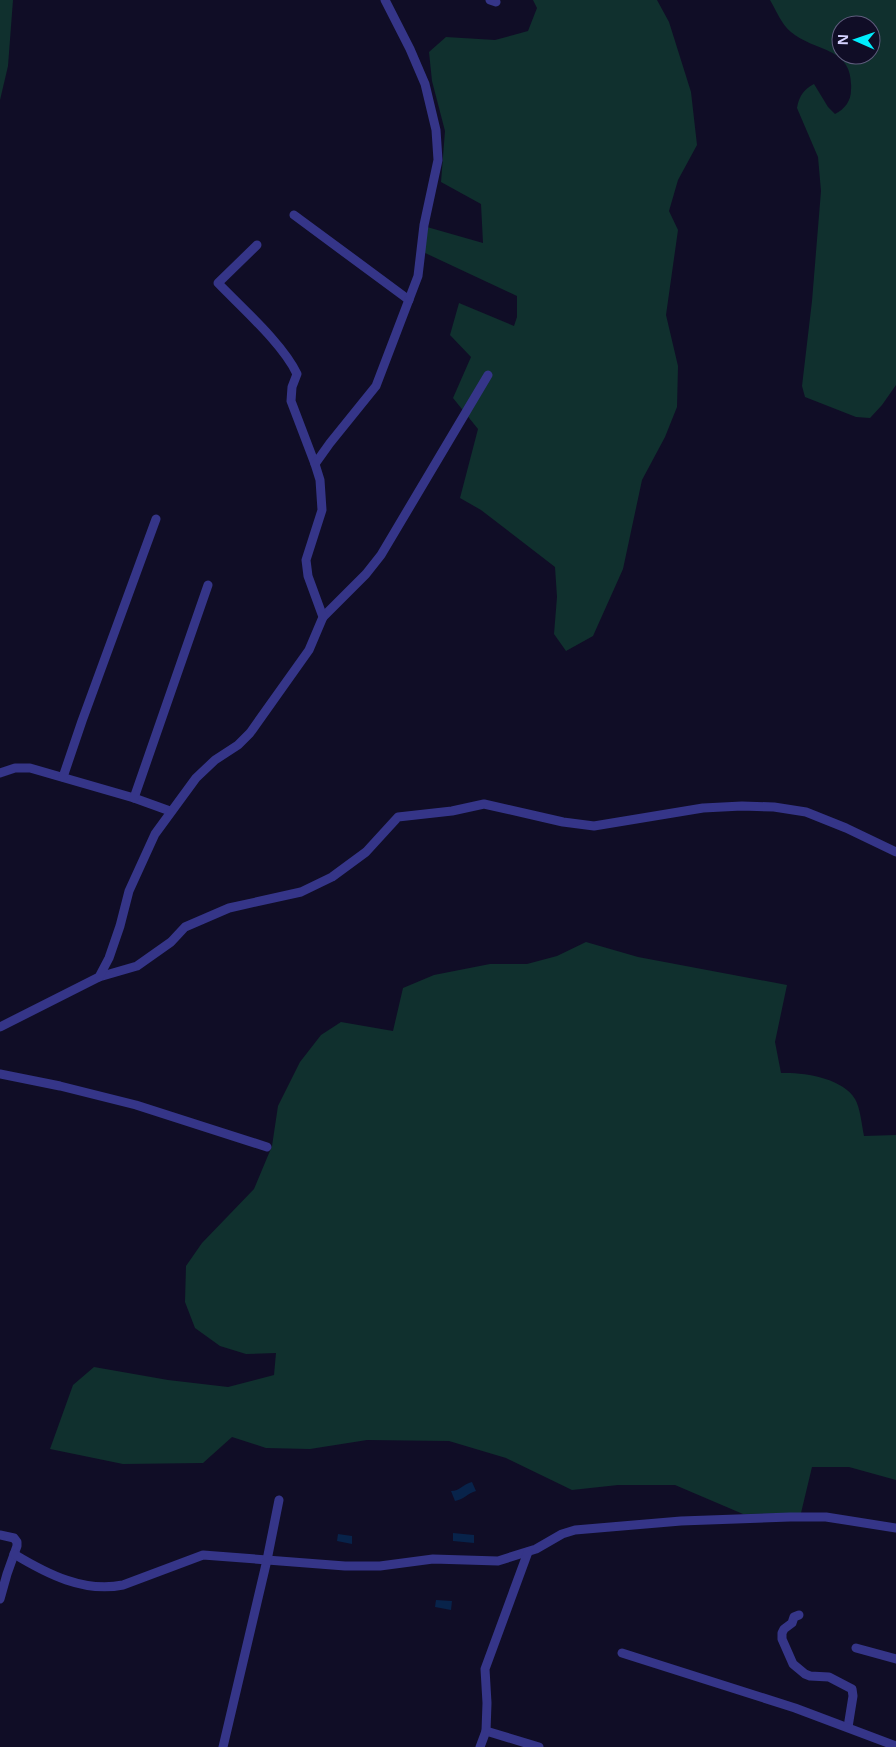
<svg xmlns="http://www.w3.org/2000/svg" width="896" height="1747" viewBox="0 0 896 1747" font-family="'Open Sans',sans-serif">
<style>
.green{fill:#10302e;fill-rule:evenodd}
.water{fill:#08234a}
.lines{fill:none;stroke-linecap:round;stroke-linejoin:round}
.minor{stroke:#353588;stroke-width:9}
</style>
<rect width="100%" height="100%" fill="#100d26"/>
<g class="green">
<polygon points="0,0 13,0 8,66 0,100"/>
<polygon points="533,0 657,0 669,22 691,92 697,145 678,180 669,211 678,230 666,315 678,366 677,407 665,437 642,480 623,569 593,636 566,651 554,634 557,597 555,567 481,510 460,498 478,429 453,398 471,357 450,335 459,303 514,326 517,317 517,296 423,252 427,227 483,243 481,204 441,182 445,131 432,81 429,52 446,37 495,40 528,31 537,8"/>
<path d="M770,0H896V385L882,405L870,418L856,417L805,397L802,386L812,301L821,191L818,157L797,108C799,96 804,89 814,84L828,107L835,114C845,109 851,101 851,90C854,46 816,53 791,32C782,25 776,10 770,0ZM841,25H871V55H841Z"/>
<path d="M586,942L638,957L787,985L775,1042L781,1073C803,1072 843,1078 855,1099C860,1107 862,1126 864,1136L896,1135V1480L849,1467H812L801,1513L743,1514L675,1485H618L572,1490L506,1458L449,1441L367,1440L310,1449L266,1448L232,1437L203,1463L123,1464L50,1449L73,1385L94,1367L168,1380L228,1387L274,1375L276,1353L246,1354L220,1346L195,1328L185,1302L186,1266L202,1243L254,1189L272,1146L278,1106L300,1062L321,1035L341,1022L393,1031L403,988L434,975L490,964H527L557,956Z"/>
</g>
<g class="water">
<path d="M472,1482L476,1491C468,1493 463,1500 455,1501L451,1491C460,1491 463,1484 472,1482Z"/>
<polygon points="453,1533 474,1535 474,1543 453,1541"/>
<polygon points="338,1534 352,1536 352,1544 337,1541"/>
<polygon points="436,1600 452,1601 451,1610 435,1607"/>
</g>
<g class="lines">
<g class="minor">
<polyline points="490,0 496,2"/>
<polyline points="294,215 409,300"/>
<path d="M257,245L218,283C242,308 283,344 297,374L292,387L291,401L315,464"/>
<polyline points="323,617 366,574 381,555 488,375"/>
<polyline points="0,773 15,768 30,768 134,798 170,811"/>
<polyline points="63,777 82,721 156,519"/>
<polyline points="134,798 208,585"/>
<polyline points="99,977 137,966 171,942 185,927 229,908 301,892 332,877 366,852 398,817 452,811 484,804 563,822 594,826 703,808 742,806 774,807 806,812 846,828 896,852"/>
<polyline points="0,1027 99,977 109,958 120,926 129,891 155,834 196,778 215,760 238,745 250,733 309,650 323,617 308,576 306,560 322,510 320,480 315,464 330,443 376,386 418,276 424,225 438,160 436,130 425,84 410,49 385,0"/>
<polyline points="0,1074 60,1086 136,1105 267,1147"/>
<polyline points="0,1535 14,1538 17,1542 17,1546 7,1574 0,1599"/>
<path d="M14,1554C47,1574 84,1593 123,1585L203,1555L345,1566H380L433,1559L498,1561L536,1549L562,1534L575,1530L681,1521L790,1517H826L896,1528"/>
<polyline points="799,1615 794,1617 792,1623 784,1629 782,1633 782,1639 793,1664 805,1674 810,1676 829,1677 852,1689 853,1696 848,1727"/>
<polyline points="856,1648 896,1659"/>
<polyline points="622,1653 795,1708 896,1746"/>
<polyline points="486,1731 539,1747"/>
<polyline points="223,1747 267,1560 279,1500"/>
<polyline points="480,1747 486,1731 487,1703 485,1669 528,1552"/>
</g>
</g>
<g transform="translate(856 40) rotate(272)"><circle r="24" fill="#100d26" stroke="#5f5c7d"/>
<path d="M0-4L9 19L0 12L-9 19Z" fill="#00edfd"/>
<text y="-8" font-size="14" font-weight="bold" text-anchor="middle" fill="#d5d2ff">N</text>
</g>
</svg>
